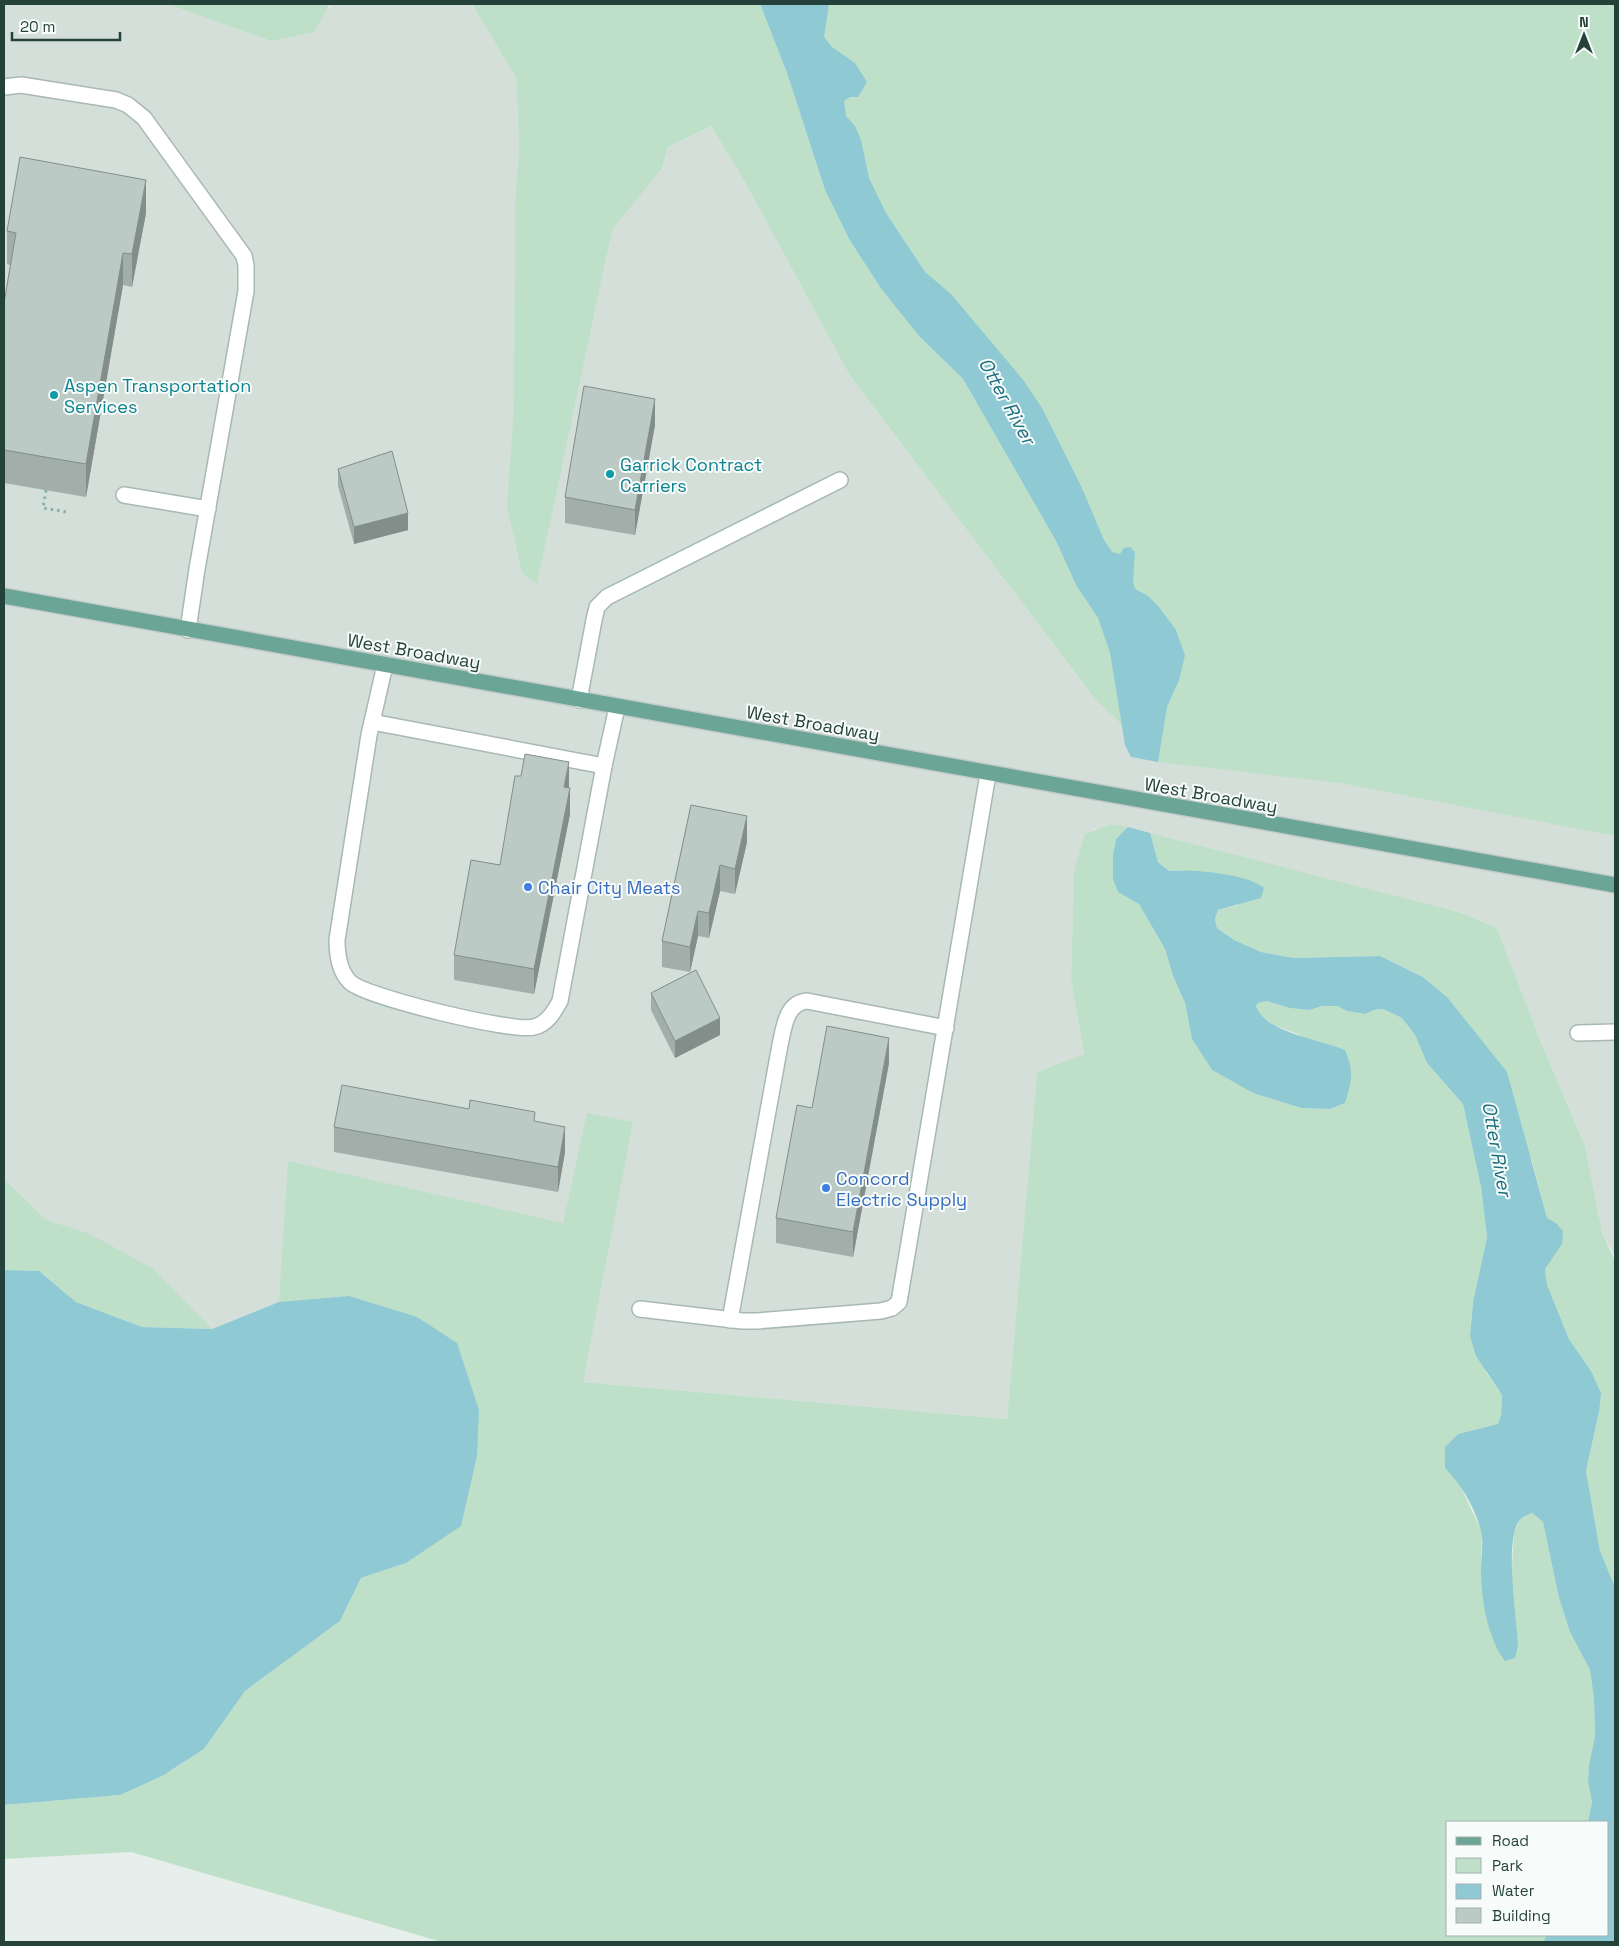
<svg xmlns="http://www.w3.org/2000/svg" width="1619" height="1946" viewBox="0 0 1619 1946" font-family="'Space Grotesk',sans-serif">
<style>
.built{fill:#d4dfda}
.green{fill:#bfe0c8}
.water{fill:#8ec9d4}
.lines{fill:none;stroke-linecap:round;stroke-linejoin:round}
.minor-casing{stroke:#a8b8b2;stroke-width:18}
.major-casing{stroke:#c2cac8;stroke-width:18}
.path{stroke:#86b3a5;stroke-width:3;stroke-dasharray:2.5 4;stroke-linecap:butt}
.minor{stroke:#fff;stroke-width:15}
.major{stroke:#6aa596;stroke-width:15}
.wall{fill:#a1aea9}
.shaded-wall{fill:#838d89}
.building{fill:#bbcac4;stroke:#838d89}
.culture-dot{fill:#0f9aa8;stroke:#f7fbf9;stroke-width:2}
.shop-dot{fill:#3f7fe0;stroke:#f7fbf9;stroke-width:2}
.labels{text-anchor:middle;dominant-baseline:central;stroke-width:4;stroke-linejoin:round;paint-order:stroke}
.culture-label{font-size:18px;fill:#0d838f;stroke:#f7fbf9;text-anchor:start}
.street-label{font-size:18px;fill:#24423a;stroke:#f7fbf9}
.shop-label{font-size:18px;fill:#366cbe;stroke:#f7fbf9;text-anchor:start}
.water-label{font-size:19px;font-style:italic;fill:#1c6f80;stroke:#f7fbf9}
</style>
<rect width="100%" height="100%" fill="#e6efeb"/>
<polygon class="built" points="4,4 167,4 271,41 330,7 330,4 472,4 516,78 519,147 515,201 662,168 668,147 711,126 746,184 850,376 1095,699 1122,725 1615,836 1615,1257 1602,1232 1585,1146 1541,1042 1497,928 1462,913 1095,829 1074,872 1071,980 1084,1054 1037,1072 1007,1419 583,1382 279,1302 212,1329 39,1271 4,1270"/>
<g class="green">
<polygon points="167,4 330,4 314,32 271,41"/>
<polygon points="472,4 760,4 787,73 825,190 849,239 882,290 919,336 963,379 1056,541 1076,585 1098,618 1110,653 1122,725 1095,699 850,376 746,184 711,126 668,147 662,168 612,230 537,584 522,573 507,506 514,407 515,201 519,147 516,78"/>
<polygon points="788,4 1615,4 1615,836 1340,783 1158,762 1161,742 1132,629 884,260"/>
<polygon points="1112,824 1128,827 1116,839 1113,855 1113,881 1118,892 1139,904 1165,949 1173,976 1185,1003 1192,1039 1212,1070 1253,1093 1301,1108 1330,1109 1345,1103 1300,1035 1274,1025 1258,1013 1256,1006 1258,1003 1267,1001 1289,1008 1310,1010 1322,1006 1337,1006 1347,1011 1365,1014 1374,1010 1383,1009 1402,1018 1415,1035 1427,1063 1463,1104 1481,1187 1487,1237 1473,1302 1470,1336 1487,1374 1502,1395 1501,1415 1498,1424 1458,1434 1445,1447 1445,1468 1458,1481 1482,1532 1481,1571 1485,1604 1492,1638 1512,1567 1514,1532 1520,1519 1532,1513 1543,1522 1559,1598 1570,1632 1590,1670 1594,1699 1595,1736 1589,1765 1588,1781 1592,1802 1588,1822 1448,1822 1448,1935 1547,1935 1543,1942 442,1942 131,1852 4,1859 4,1805 120,1795 171,1771 204,1749 245,1691 340,1621 361,1578 406,1563 349,1296 279,1302 288,1161 563,1223 587,1113 633,1122 583,1382 1007,1419 1037,1072 1084,1054 1071,980 1074,872 1085,834"/>
<polygon points="1150,833 1462,913 1497,928 1541,1042 1585,1146 1602,1232 1615,1261 1615,1587 1600,1551 1586,1471 1599,1412 1591,1371 1569,1339 1547,1286 1545,1269 1552,1256 1556,1223 1547,1219 1532,1161 1471,1027 1448,998 1423,977 1380,956 1294,958 1261,952 1234,940 1217,928 1215,919 1218,910 1239,905 1180,870 1169,871 1158,862"/>
<polygon points="4,1179 46,1220 88,1233 152,1268 212,1329 142,1327 76,1302 39,1271 4,1270"/>
</g>
<g class="water">
<polygon points="760,4 829,4 824,37 832,47 855,63 867,82 858,97 850,97 844,101 846,116 855,126 861,140 869,178 886,213 925,272 951,294 1024,381 1042,408 1081,486 1104,540 1112,552 1120,554 1124,548 1130,547 1135,552 1133,581 1135,589 1148,596 1159,607 1176,630 1185,655 1179,680 1167,707 1158,762 1131,757 1125,745 1110,653 1098,618 1076,585 1056,541 963,379 919,336 882,290 849,239 825,190 787,73"/>
<path d="M1128,827L1150,833L1158,862L1169,871C1191,869 1248,874 1264,888L1261,898L1218,910L1215,919L1217,928L1234,940L1261,952L1294,958L1380,956L1423,977L1448,998L1507,1072L1547,1218L1556,1223L1563,1231L1562,1244L1545,1269L1547,1285L1569,1339L1591,1371L1601,1393L1599,1412L1586,1471L1600,1551L1615,1587V1942H1543L1547,1935H1608V1822H1588L1592,1802L1588,1781L1589,1765L1595,1736L1594,1699L1590,1670L1570,1632L1559,1598L1543,1522L1532,1513C1528,1515 1522,1517 1519,1521C1504,1542 1517,1618 1518,1646L1515,1658L1505,1661C1487,1637 1481,1599 1481,1569C1481,1557 1484,1543 1481,1531C1475,1508 1462,1485 1445,1468V1447L1458,1434L1498,1424L1501,1415L1502,1395L1476,1356L1470,1336L1473,1302L1487,1237L1481,1187L1463,1104L1427,1063L1415,1035L1402,1018L1383,1009L1374,1010L1365,1014L1347,1011L1337,1006H1322L1310,1010L1289,1008L1267,1001L1258,1003L1256,1006C1264,1032 1322,1040 1345,1050C1354,1071 1352,1081 1345,1103L1330,1109L1301,1108L1253,1093L1212,1070L1192,1039L1185,1003L1173,976L1165,949L1139,904L1118,892L1113,880V855L1116,839Z"/>
<polygon points="4,1270 39,1271 76,1302 142,1327 212,1329 279,1302 349,1296 417,1317 457,1343 479,1410 477,1456 461,1526 406,1563 361,1578 340,1621 245,1691 204,1749 164,1775 120,1795 4,1805"/>
</g>
<g class="lines">
<defs>
<g id="minor">
<polyline points="4,87 21,85 116,100 128,105 144,118 244,256 246,265 246,291 197,569 188,630"/>
<polyline points="124,495 208,509"/>
<path d="M385,665L369,735L337,940C337,954 339,971 350,982C365,997 514,1033 534,1027C547,1024 554,1012 560,1001L604,766L617,707"/>
<polyline points="579,700 594,620 597,607 607,597 840,480"/>
<polyline points="372,722 604,766"/>
<polyline points="1578,1033 1615,1032"/>
<polyline points="640,1309 742,1321 757,1321 881,1311 892,1308 899,1302 988,774"/>
<path d="M730,1320L780,1045C784,1027 786,1003 807,1001L946,1028"/>
</g>
<polyline id="major" points="4,596 1615,885"/>
</defs>
<use href="#minor" class="minor-casing"/>
<use href="#major" class="major-casing"/>
<polyline class="path" points="46,490 43,508 67,512"/>
<use href="#minor" class="minor"/>
<use href="#major" class="major"/>
</g>
<g class="wall">
<polygon points="146,213 132,287 123,285 86,497 4,483 4,303 10,265 7,264 7,231"/>
<polygon points="655,425 635,535 565,523 565,497"/>
<polygon points="338,469 408,530 354,544 338,486"/>
<polygon points="569,788 570,814 534,994 454,980 454,955"/>
<polygon points="691,805 747,842 735,894 720,891 709,938 698,936 690,972 662,967 662,941"/>
<polygon points="651,993 720,1035 675,1058 651,1010"/>
<polygon points="889,1063 853,1257 776,1243 776,1218 812,1108"/>
<polygon points="535,1121 565,1152 558,1192 334,1152 334,1127"/>
</g>
<g class="shaded-wall">
<polygon points="146,180 146,213 132,287 132,254"/>
<polygon points="123,253 123,285 86,497 86,464"/>
<polygon points="655,399 655,425 635,535 635,510"/>
<polygon points="408,513 408,530 354,544 354,527"/>
<polygon points="569,762 569,787 564,812 564,787"/>
<polygon points="570,788 570,814 534,994 534,969"/>
<polygon points="747,816 747,842 735,894 735,869"/>
<polygon points="720,865 720,891 709,938 709,913"/>
<polygon points="698,911 698,936 690,972 690,947"/>
<polygon points="720,1018 720,1035 675,1058 675,1041"/>
<polygon points="889,1038 889,1063 853,1257 853,1232"/>
<polygon points="565,1127 565,1152 558,1192 558,1167"/>
</g>
<g class="building">
<polygon points="20,157 146,180 132,254 123,253 86,464 4,450 4,303 16,233 7,231"/>
<polygon points="584,386 655,399 635,510 565,497"/>
<polygon points="392,451 408,513 354,527 338,469"/>
<polygon points="525,754 569,762 564,787 570,788 534,969 454,955 471,860 500,865 515,776 521,776"/>
<polygon points="691,805 747,816 735,869 720,865 709,913 698,911 690,947 662,941"/>
<polygon points="696,970 720,1018 675,1041 651,993"/>
<polygon points="827,1026 889,1038 853,1232 776,1218 797,1105 812,1108"/>
<polygon points="342,1085 469,1109 470,1100 535,1112 534,1121 565,1127 558,1167 334,1127"/>
</g>
<g class="culture-dot">
<circle cx="54" cy="395" r="5"/>
<circle cx="610" cy="474" r="5"/>
</g>
<g class="shop-dot">
<circle cx="528" cy="887" r="5"/>
<circle cx="826" cy="1188" r="5"/>
</g>
<g class="labels">
<g class="culture-label">
<text x="64" y="385">Aspen Transportation<tspan x="64" dy="21">Services</tspan></text>
<text x="620" y="464">Garrick Contract<tspan x="620" dy="21">Carriers</tspan></text>
</g>
<g class="street-label">
<text transform="translate(414 651) rotate(10)">West Broadway</text>
<text transform="translate(813 723) rotate(10)">West Broadway</text>
<text transform="translate(1211 795) rotate(10)">West Broadway</text>
</g>
<g class="shop-label">
<text x="538" y="887">Chair City Meats</text>
<text x="836" y="1178">Concord<tspan x="836" dy="21">Electric Supply</tspan></text>
</g>
<g class="water-label">
<text transform="translate(1007 401) rotate(61)">Otter River</text>
<text transform="translate(1497 1149) rotate(80)">Otter River</text>
</g>
</g>
<rect width="1619" height="1946" fill="none" stroke="#24423a" stroke-width="10"/>
<rect x="1446" y="1821" width="162" height="115" fill="#f7fbf9" stroke="#a3b1ad"/>
<rect x="1456" y="1837" width="25" height="8" fill="#6aa596" stroke="#a3b1ad"/>
<text x="1492" y="1846" font-size="15" fill="#24423a">Road</text>
<rect x="1456" y="1858" width="25" height="15" fill="#bfe0c8" stroke="#a3b1ad"/>
<text x="1492" y="1871" font-size="15" fill="#24423a">Park</text>
<rect x="1456" y="1884" width="25" height="15" fill="#8ec9d4" stroke="#a3b1ad"/>
<text x="1492" y="1896" font-size="15" fill="#24423a">Water</text>
<rect x="1456" y="1908" width="25" height="15" fill="#bbcac4" stroke="#a3b1ad"/>
<text x="1492" y="1921" font-size="15" fill="#24423a">Building</text>
<g transform="translate(1584 35)" stroke="#f7fbf9" stroke-width="4" paint-order="stroke">
<path d="M0-4L9 19L0 12L-9 19Z" fill="#24423a"/>
<text y="-8" font-size="14" font-weight="bold" text-anchor="middle" fill="#24423a">N</text>
</g>
<path d="M12 32v8h108v-8" fill="none" stroke="#24423a" stroke-width="2.5"/>
<text x="20" y="32" font-size="15" fill="#24423a" stroke="#f7fbf9" stroke-width="4" paint-order="stroke">20 m</text>
</svg>
